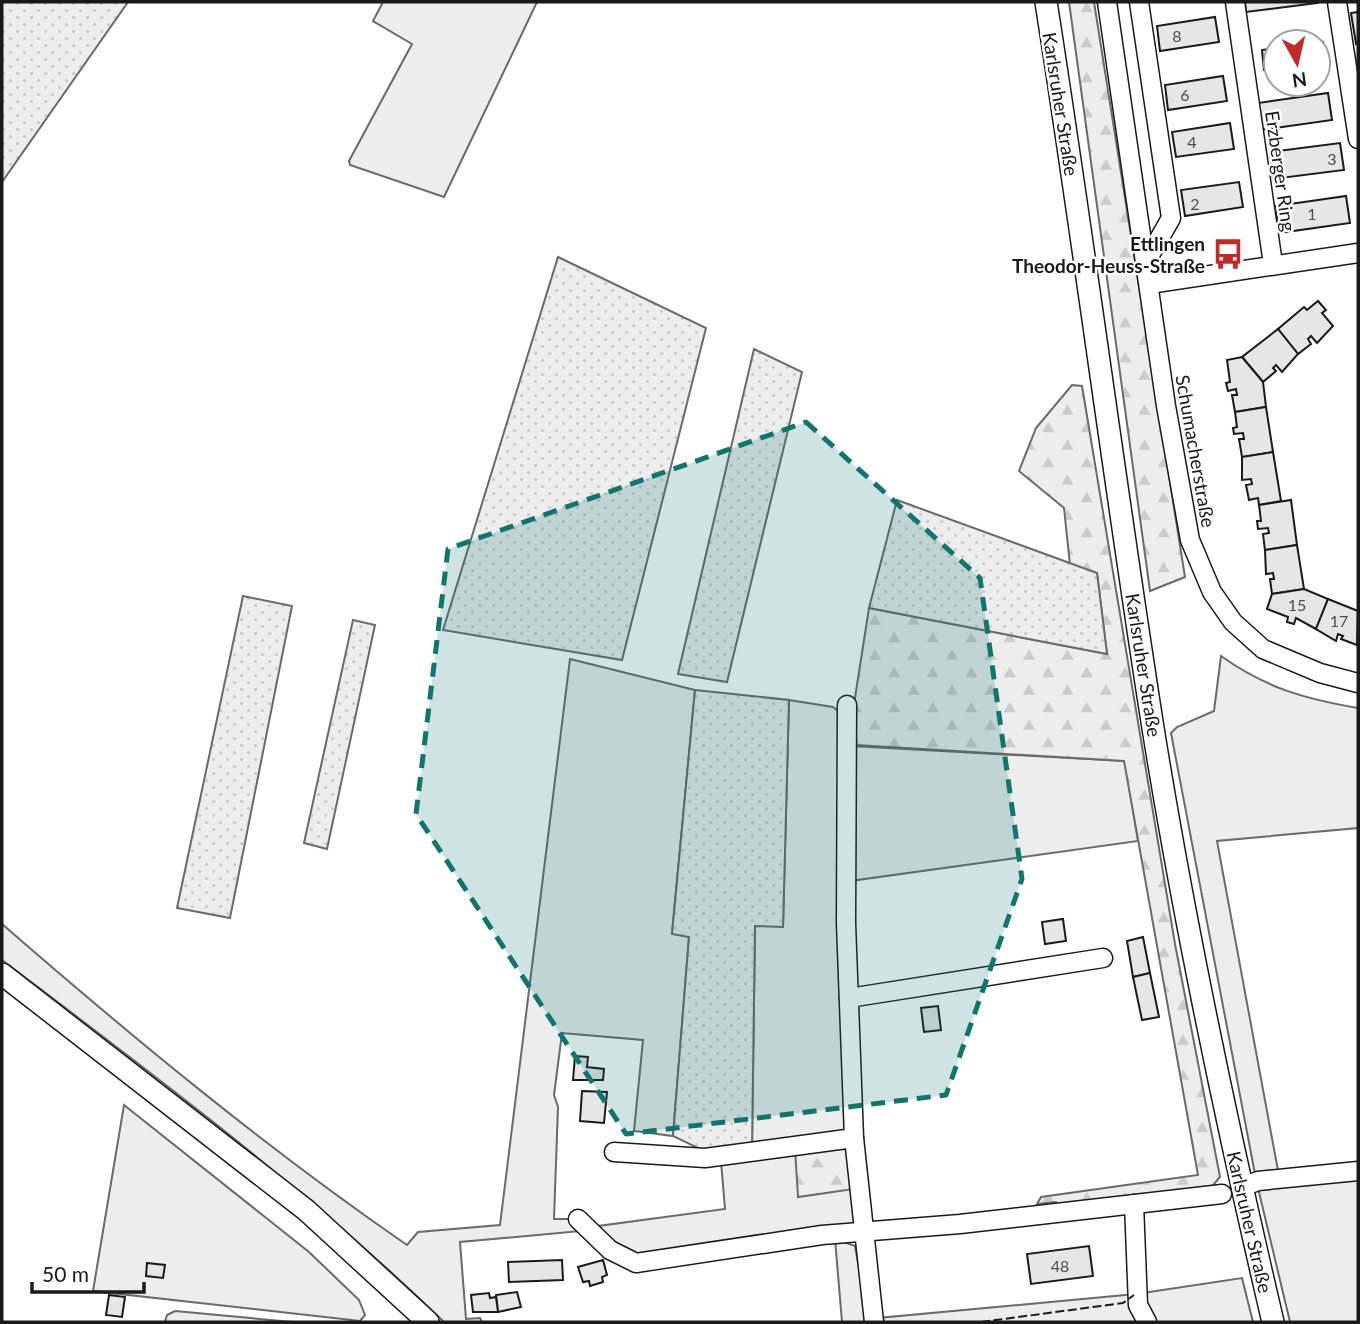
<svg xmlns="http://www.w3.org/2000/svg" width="1360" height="1324" viewBox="0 0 1360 1324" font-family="Lato,sans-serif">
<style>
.grass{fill:#ededed;stroke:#6a6a6a;stroke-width:2}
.forest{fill:url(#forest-firs);stroke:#6a6a6a;stroke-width:2}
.garden{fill:url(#garden-dots);stroke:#6a6a6a;stroke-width:2}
.building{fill:#e6e6e6;stroke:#1a1a1a;stroke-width:2}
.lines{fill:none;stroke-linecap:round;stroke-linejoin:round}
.minor-casing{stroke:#1a1a1a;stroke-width:21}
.major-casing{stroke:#1a1a1a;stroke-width:24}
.minor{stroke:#fff;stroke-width:18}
.major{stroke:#fff;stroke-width:21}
.fence{stroke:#1a1a1a;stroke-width:2;stroke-dasharray:9 3.5;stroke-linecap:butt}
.marked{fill:#0f766e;fill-opacity:0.2;stroke:#0f766e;stroke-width:5;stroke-dasharray:14 9;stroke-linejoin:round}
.labels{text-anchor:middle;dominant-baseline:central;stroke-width:5;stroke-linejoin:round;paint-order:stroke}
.number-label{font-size:16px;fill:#4d4d4d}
.street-label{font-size:19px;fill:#1a1a1a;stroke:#fff}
.poi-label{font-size:19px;font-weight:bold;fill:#1a1a1a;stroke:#fff;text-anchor:end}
</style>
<defs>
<pattern id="forest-firs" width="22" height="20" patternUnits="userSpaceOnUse" patternTransform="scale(1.75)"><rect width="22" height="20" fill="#ededed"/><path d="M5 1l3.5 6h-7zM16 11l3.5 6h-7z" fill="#cbcbcb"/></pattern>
<pattern id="garden-dots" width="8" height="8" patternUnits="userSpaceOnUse" patternTransform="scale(1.75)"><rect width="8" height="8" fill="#ededed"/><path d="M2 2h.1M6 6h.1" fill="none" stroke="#cbcbcb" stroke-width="1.8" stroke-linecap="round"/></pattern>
</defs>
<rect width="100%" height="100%" fill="#fff"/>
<g class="grass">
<polygon points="383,2 537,2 444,197 350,165 349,161 412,44 373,21"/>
<path d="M1221,656C1266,688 1305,699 1358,708V828L1217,841L1279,1176L1255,1174L1171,733L1177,727L1214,711Z"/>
<path d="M570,659L695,690L672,933L689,937L673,1136L634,1131L643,1040L562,1033L554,1095L558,1107L554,1219H571L581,1231L460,1242L466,1319L480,1318L482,1322H444C306,1188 155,1076 2,960V924C132,1037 265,1147 407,1245L418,1232L500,1225Z"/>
<polygon points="789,700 833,707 839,712 848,1128 840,1135 752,1148 755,926 783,926"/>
<polygon points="851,746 1125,761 1138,841 850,881"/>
<polygon points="124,1105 309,1252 359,1300 365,1315 360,1321 93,1291"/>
<polygon points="795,1149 854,1189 858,1217 851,1228 638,1258 591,1227 725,1209 721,1161"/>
<polygon points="1358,1178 1358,1322 1290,1322 1258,1188"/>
<polygon points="835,1239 855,1246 869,1322 842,1322"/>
<polygon points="1242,1278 1253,1322 879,1322 878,1318 1136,1294"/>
<polygon points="175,1311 292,1322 165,1322 167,1315"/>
</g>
<g class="forest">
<polygon points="1069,2 1094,2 1185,577 1150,591"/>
<polygon points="1072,385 1082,386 1175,944 1220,1177 1208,1191 1058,1209 1056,1202 1037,1204 1041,1197 1198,1175 1124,761 856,745 854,704 869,608 1107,654 1097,573 1070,565 1064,508 1019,471 1036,428"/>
<polygon points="838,1144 853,1156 854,1189 798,1197 795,1149"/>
</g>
<g class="garden">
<polygon points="2,2 128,2 2,182"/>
<polygon points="558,257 706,328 622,660 443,630"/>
<polygon points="754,349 802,372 727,682 678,674"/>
<polygon points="897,500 1097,573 1107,654 869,608"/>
<polygon points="243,596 292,606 230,918 177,908"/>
<polygon points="353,620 375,625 327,849 304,843"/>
<polygon points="695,690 789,700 783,927 755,926 752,1148 706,1152 673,1136 689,937 672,934"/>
</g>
<g class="building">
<polygon points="1245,2 1316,2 1317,3 1246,12"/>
<polygon points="1358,12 1358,43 1356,44 1351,13"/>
<polygon points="1215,17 1219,42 1160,51 1157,26"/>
<polygon points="1323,42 1325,63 1318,64 1318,43"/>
<polygon points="1276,48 1276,69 1264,70 1262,50"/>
<polygon points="1223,76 1227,101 1168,110 1165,85"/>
<polygon points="1328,93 1332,120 1261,130 1258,103"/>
<polygon points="1230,123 1234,149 1176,157 1172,132"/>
<polygon points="1340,143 1344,170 1273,179 1270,152"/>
<polygon points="1239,182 1243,207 1185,216 1181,190"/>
<polygon points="1346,196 1350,223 1279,233 1276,206"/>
<polygon points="1318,301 1326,310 1322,313 1333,326 1317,343 1311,336 1308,339 1311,344 1298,354 1278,329 1304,307 1307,310"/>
<polygon points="1278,329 1298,354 1282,372 1276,365 1273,368 1276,371 1263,382 1242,357"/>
<polygon points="1242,357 1263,382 1266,407 1235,412 1232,395 1237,395 1236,389 1228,391 1226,383 1230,382 1227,360"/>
<polygon points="1266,407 1273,452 1242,457 1239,439 1244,439 1243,433 1234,434 1233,428 1237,427 1235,412"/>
<polygon points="1273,452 1281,501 1259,505 1258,498 1249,500 1246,485 1252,484 1251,479 1242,480 1242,457"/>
<polygon points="1291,500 1297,545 1265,550 1263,534 1269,533 1268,528 1258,529 1257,521 1261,521 1259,505"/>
<polygon points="1297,545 1304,589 1272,594 1270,579 1274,579 1273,573 1266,574 1265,550"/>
<polygon points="1304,589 1328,599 1316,629 1296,618 1294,624 1287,622 1288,617 1267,609 1272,594"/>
<polygon points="1328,599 1358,611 1357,645 1341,639 1343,636 1338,634 1336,641 1316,629"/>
<polygon points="1063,919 1066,941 1045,944 1042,922"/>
<polygon points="1143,937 1150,973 1133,977 1127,941"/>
<polygon points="1150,973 1159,1017 1142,1020 1133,977"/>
<polygon points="938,1006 941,1030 924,1032 921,1008"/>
<polygon points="575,1056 588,1057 587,1067 604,1069 603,1080 573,1080"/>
<polygon points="582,1091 607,1092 604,1123 580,1121"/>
<polygon points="1089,1246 1093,1276 1031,1284 1027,1254"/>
<polygon points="562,1260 563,1280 509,1282 508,1262"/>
<polygon points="603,1260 607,1275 602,1277 603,1282 590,1286 589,1281 583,1282 578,1267"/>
<polygon points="147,1263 165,1265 163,1278 146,1276"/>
<polygon points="517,1292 521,1307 498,1312 496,1295"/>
<polygon points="489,1293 490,1298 496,1297 498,1312 473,1312 471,1295"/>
<polygon points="109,1295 125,1297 122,1317 106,1315"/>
</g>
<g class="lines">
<defs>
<g id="minor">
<polyline points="1107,2 1166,406 1190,540 1212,592 1233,622 1263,649 1320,673 1358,683"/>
<polyline points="1139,2 1171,218 1146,262"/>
<polyline points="1235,2 1273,264"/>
<polyline points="1337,2 1358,139"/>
<polyline points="1149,284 1358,253"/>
<polyline points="847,705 846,923 854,1138 874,1322"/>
<polyline points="849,998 1103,958"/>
<polyline points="614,1152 705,1158 854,1138"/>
<polyline points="1242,1187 1258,1181 1358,1171"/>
<polyline points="1134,1204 1138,1305 1147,1322"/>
<polyline points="578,1219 610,1250 636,1263 822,1235 960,1224 1222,1194"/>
</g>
<g id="major">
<path d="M1046,2C1084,243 1115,486 1153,728C1185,927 1227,1126 1273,1322"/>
<polyline points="2,974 306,1210 428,1322"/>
</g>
</defs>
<use href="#minor" class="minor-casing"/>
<use href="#major" class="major-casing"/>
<use href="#minor" class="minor"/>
<use href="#major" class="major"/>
<polyline class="fence" points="981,1322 1123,1303 1134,1295"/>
</g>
<path class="marked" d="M806,422L980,578L1022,879L946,1095L626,1134L416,814L448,549Z"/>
<defs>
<symbol id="bus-bare" viewBox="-9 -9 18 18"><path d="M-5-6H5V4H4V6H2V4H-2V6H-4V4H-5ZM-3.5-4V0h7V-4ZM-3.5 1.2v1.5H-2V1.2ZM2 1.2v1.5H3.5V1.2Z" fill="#c62828" stroke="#fff" stroke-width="2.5" paint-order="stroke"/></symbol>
</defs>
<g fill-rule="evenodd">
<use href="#bus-bare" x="1206" y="232" width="44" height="44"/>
</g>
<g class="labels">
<g class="number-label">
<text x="1177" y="35">8</text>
<text x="1185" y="94">6</text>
<text x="1192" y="141">4</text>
<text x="1332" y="158">3</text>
<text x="1195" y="203">2</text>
<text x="1312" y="213">1</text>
<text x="1297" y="604">15</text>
<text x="1339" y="620">17</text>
<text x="1060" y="1265">48</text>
</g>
<g class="street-label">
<text transform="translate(1061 104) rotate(81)">Karlsruher Straße</text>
<text transform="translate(1281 171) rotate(82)">Erzberger Ring</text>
<text transform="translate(1196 451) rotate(80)">Schumacherstraße</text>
<text transform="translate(1144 665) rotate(81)">Karlsruher Straße</text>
<text transform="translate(1250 1222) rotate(77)">Karlsruher Straße</text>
</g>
<g class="poi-label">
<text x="1205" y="243">Ettlingen<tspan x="1205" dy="22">Theodor-Heuss-Straße</tspan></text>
</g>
</g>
<rect width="1360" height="1324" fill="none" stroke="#1a1a1a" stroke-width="7"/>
<g transform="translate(1297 63) rotate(172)"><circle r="33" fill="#ffffff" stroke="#a3a3a3" stroke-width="2"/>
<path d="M0-5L12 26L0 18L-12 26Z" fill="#c62828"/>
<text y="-10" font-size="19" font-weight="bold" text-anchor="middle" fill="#1a1a1a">N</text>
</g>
<path d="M32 1282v10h112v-10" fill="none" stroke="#1a1a1a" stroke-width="3.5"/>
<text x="42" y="1282" font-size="21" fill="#1a1a1a" stroke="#ffffff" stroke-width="5" paint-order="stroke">50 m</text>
</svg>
